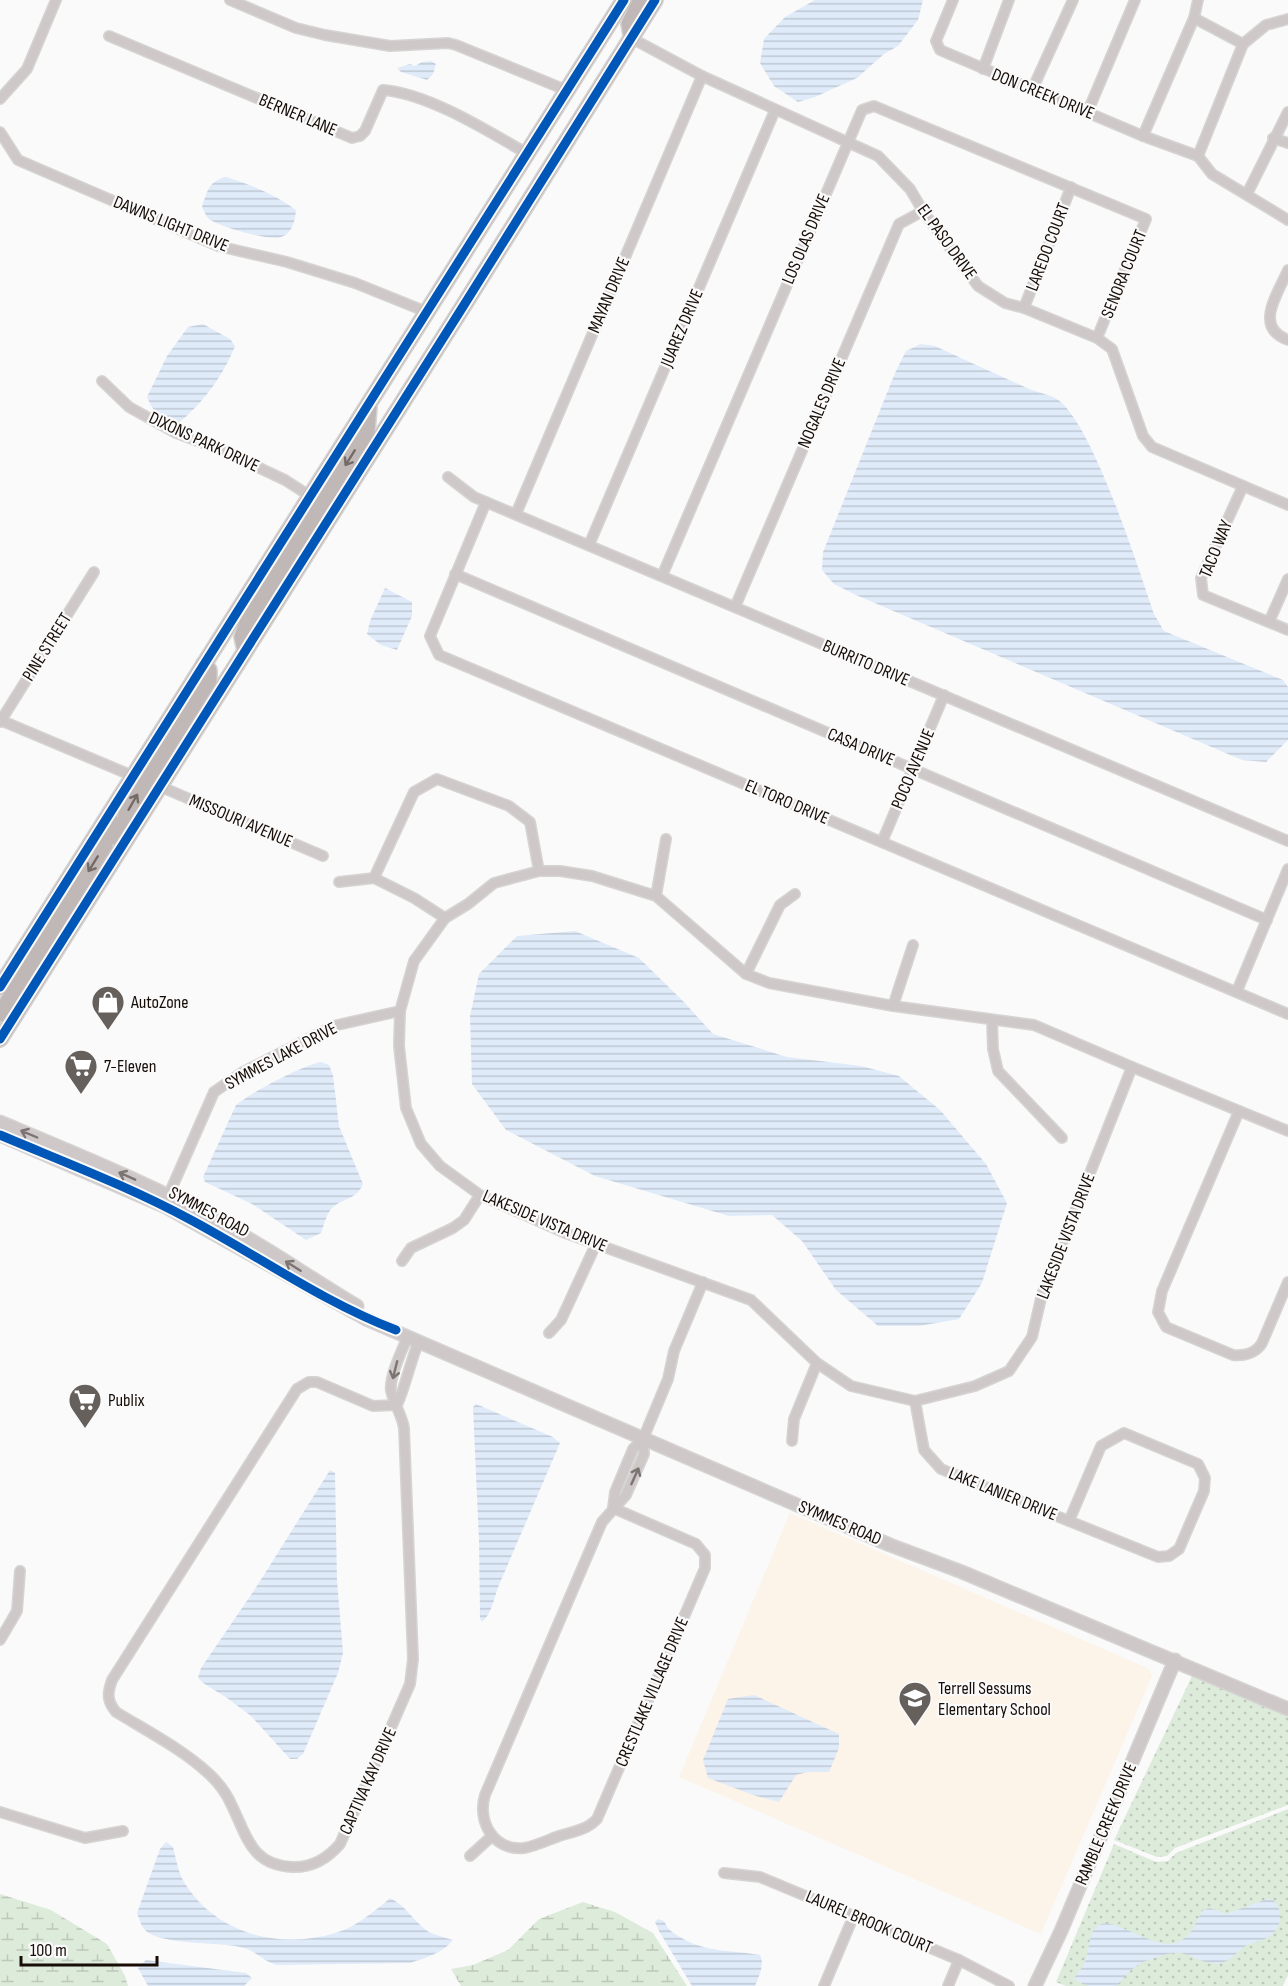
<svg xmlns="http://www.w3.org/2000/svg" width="1288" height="1986" viewBox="0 0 1288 1986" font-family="'Sofia Sans Condensed',sans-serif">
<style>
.education{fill:#fcf3e9}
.grass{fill:url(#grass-dots)}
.wetland{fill:url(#wetland-marsh)}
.water{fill:url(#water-rules)}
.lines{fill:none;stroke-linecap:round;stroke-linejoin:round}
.minor-casing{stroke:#d6d4d3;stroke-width:12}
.tertiary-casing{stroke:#d6d4d3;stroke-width:15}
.primary-casing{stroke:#d6d4d3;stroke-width:18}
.minor{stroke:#cfc8c8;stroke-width:9}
.tertiary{stroke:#cfc8c8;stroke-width:12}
.primary{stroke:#c0b8b7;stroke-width:15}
.cycleway-casing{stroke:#fafafa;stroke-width:13}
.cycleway{stroke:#0057b8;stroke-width:9}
.oneway{stroke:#746b68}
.oneway2{stroke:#7c7471}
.labels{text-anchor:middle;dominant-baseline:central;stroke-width:4.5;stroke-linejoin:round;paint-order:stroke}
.street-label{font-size:18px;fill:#170d07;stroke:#fafafa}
.poi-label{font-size:18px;fill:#170d07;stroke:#fafafa;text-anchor:start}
</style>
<defs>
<pattern id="grass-dots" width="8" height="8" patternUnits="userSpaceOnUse" patternTransform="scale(1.5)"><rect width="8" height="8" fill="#ddebdb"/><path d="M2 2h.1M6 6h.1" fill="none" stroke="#bdc8ba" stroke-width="1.8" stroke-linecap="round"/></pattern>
<pattern id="wetland-marsh" width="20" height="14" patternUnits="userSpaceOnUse" patternTransform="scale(1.5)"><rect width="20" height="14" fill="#ddebdb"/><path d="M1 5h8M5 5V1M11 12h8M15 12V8" fill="none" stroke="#bdc8ba"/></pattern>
<pattern id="water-rules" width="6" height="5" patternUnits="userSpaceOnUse" patternTransform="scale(1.5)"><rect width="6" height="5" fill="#e0ebf9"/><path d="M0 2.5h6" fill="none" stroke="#bfc8d4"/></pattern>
</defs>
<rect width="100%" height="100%" fill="#fafafa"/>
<polygon class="education" points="790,1513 1147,1668 1150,1671 1152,1676 1041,1934 679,1777"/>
<g class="grass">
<polygon points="1193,1674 1288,1715 1288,1805 1175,1848 1167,1856 1157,1857 1114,1840"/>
<polygon points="1288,1809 1288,1975 1283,1986 1066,1986 1056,1982 1114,1844 1156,1862 1168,1861 1176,1853"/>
</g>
<g class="wetland">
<polygon points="0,1894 51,1910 107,1944 125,1976 128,1986 0,1986"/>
<polygon points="583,1902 615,1912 653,1933 687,1986 461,1986 451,1969 473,1965 508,1950 539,1919"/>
</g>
<g class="water">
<polygon points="815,0 923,0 918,20 898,46 884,54 857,78 815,97 798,102 774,86 760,63 764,39 785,17"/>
<polygon points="431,61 436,64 433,74 427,80 401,72 397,68 410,64 415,66 422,62"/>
<path d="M226,177C251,185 275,194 296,210C295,221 292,234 281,237C269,241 220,227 209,219C206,216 204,211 202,207C207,191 209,181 226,177Z"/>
<path d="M203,324L230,339L235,346C224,374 202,405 178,423C159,418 155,415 147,397L167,356L188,327Z"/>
<path d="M921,344L935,346C965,360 996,374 1027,388C1036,392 1048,394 1057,399C1092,422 1139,570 1154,614L1164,631L1283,680L1288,687V740L1266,762L1242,760L856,595L834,584L822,570L823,552L895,373L906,351Z"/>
<polygon points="385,588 412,602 412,616 397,650 381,645 367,634 370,621"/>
<polygon points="575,931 639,958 683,1001 713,1034 787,1057 861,1066 899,1076 940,1110 986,1164 1007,1203 982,1283 959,1319 919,1326 878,1326 836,1290 802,1241 772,1215 729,1216 595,1176 506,1130 472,1084 470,1016 479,974 517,936"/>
<path d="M321,1062L329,1065L333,1075L339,1126L363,1184C357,1199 344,1198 333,1207C327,1212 324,1225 321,1233L306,1240L252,1204L205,1182L203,1177L236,1105C254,1091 299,1067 321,1062Z"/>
<path d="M476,1404L553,1437L560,1443L499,1585C494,1597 492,1614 482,1622L480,1618L479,1542L473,1407Z"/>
<polygon points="330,1470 335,1473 337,1580 343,1653 338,1673 303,1754 297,1759 290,1759 251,1716 227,1698 203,1683 198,1678 201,1668 255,1589"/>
<polygon points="754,1695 839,1734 839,1748 829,1772 808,1772 796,1775 779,1802 753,1795 708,1778 703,1760 728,1699"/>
<path d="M166,1842L173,1847C176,1858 178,1872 184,1882C217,1936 284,1951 341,1931C355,1927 379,1908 390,1898C405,1905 412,1919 426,1930C433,1935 444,1937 453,1940C443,1953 425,1958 410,1963L277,1965C264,1962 256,1951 244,1948C220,1941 160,1946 145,1930C141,1926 139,1918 137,1913L160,1849Z"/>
<path d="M1267,1899L1273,1900C1284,1910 1282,1928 1270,1936C1262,1942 1251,1942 1244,1947C1237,1952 1230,1961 1221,1963C1207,1966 1194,1956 1181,1953C1174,1952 1164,1955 1158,1957C1137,1962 1130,1970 1117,1986H1088L1074,1979C1076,1974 1081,1970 1084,1964C1090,1954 1087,1938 1095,1928C1111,1909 1156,1957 1182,1940C1193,1933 1196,1921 1203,1910L1210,1908L1226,1914Z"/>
<path d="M658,1919L664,1921C668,1930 673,1933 680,1937C706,1953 732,1950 760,1955C765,1965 759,1976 755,1986H692L659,1931L655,1922Z"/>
<polygon points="146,1960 246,1973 252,1978 244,1986 148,1986 138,1968"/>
</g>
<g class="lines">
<defs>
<g id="minor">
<polyline points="230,0 296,28 325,35 390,46 448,43 456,45 566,90"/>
<polyline points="953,0 936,41 940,50 1143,136 1198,156"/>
<polyline points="1194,18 1243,44"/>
<path d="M109,36L352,138L360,136L365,131L383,90C427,93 488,131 526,153"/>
<polyline points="631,38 702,76 878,156 910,189 923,211 978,286 1005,303 1024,308 1097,338 1112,349 1143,436 1152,447 1288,505"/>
<polyline points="983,69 1009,0"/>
<polyline points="1032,90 1073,0"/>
<polyline points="0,99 27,69 56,0"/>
<polyline points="1088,111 1135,0"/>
<polyline points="0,132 18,160 218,246 287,262 355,283 427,312"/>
<polyline points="1143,136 1194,18 1198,0"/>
<polyline points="1273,138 1288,143"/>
<polyline points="1198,156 1243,44 1266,25 1288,19"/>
<polyline points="1198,156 1212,174 1288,220"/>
<polyline points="1247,194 1288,112"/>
<path d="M1288,270C1278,294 1253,327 1288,340"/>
<polyline points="1024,308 1071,187"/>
<polyline points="102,381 129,407 176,433 221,450 285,480 310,496"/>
<polyline points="448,477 474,497 1288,841"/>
<polyline points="1243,486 1201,578 1203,595 1288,630"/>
<polyline points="486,502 430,636 439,655 1288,1014"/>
<polyline points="516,514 702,76"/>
<polyline points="589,545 775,110"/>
<polyline points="455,574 1267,920"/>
<polyline points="662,576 862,110 874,106 1146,219 1097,338"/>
<polyline points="735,607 899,224 923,211"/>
<polyline points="1269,622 1288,579"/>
<polyline points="0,720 133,776"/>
<polyline points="0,722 94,572"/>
<polyline points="159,786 323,856"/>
<polyline points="882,842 944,695"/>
<polygon points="539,871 560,871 592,876 656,896 746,974 769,983 893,1006 1034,1025 1132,1067 1042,1294 1032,1337 1009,1371 975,1386 915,1401 851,1386 817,1363 751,1300 563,1232 480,1195 440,1166 421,1144 406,1108 399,1046 400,1011 414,961 445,918 468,904 494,883"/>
<polyline points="374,878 414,792 437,779 509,806 530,822 539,871"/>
<polyline points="339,882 374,878 414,898 445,918"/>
<polyline points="656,896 666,839"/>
<polyline points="746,974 780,905 795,894"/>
<polyline points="1237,991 1288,869"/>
<polyline points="893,1006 913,945"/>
<polyline points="992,1020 993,1049 998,1071 1062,1138"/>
<polyline points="1132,1067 1288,1131"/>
<path d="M1239,1111L1162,1291L1158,1312L1166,1327L1233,1355C1245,1356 1255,1354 1262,1343L1288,1282"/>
<polyline points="166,1201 214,1092 243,1072 333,1026 400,1011"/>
<polyline points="402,1261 411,1248 453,1228 464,1220 480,1195"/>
<polyline points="549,1333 561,1320 596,1244"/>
<polyline points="915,1401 924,1450 941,1469 1069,1521"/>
<path d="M397,1405L373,1406L317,1382H309L297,1389L112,1680C107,1694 107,1701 116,1712C147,1731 182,1749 208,1773C218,1782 227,1794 232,1806C247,1836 251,1865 292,1867C312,1868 327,1859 340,1844L410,1684L413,1659L404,1428C402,1415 394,1404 391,1391C389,1377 402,1350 408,1336"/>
<path d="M397,1405C406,1385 410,1362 419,1341"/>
<polygon points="1124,1433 1198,1464 1205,1478 1204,1491 1179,1549 1169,1556 1158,1557 1069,1521 1101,1446"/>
<polyline points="792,1441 794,1419 817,1363"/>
<path d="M613,1508L696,1544L705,1555V1568L597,1819C587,1830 572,1832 559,1836C548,1840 536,1846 524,1848C493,1851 477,1821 485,1795L602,1522L626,1495L644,1454L643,1439"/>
<polyline points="613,1508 615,1492 633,1449 643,1439 668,1379 674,1351 703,1282"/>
<polyline points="0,1640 17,1611 20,1571"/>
<polyline points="0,1812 85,1838 123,1831"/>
<polyline points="470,1856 492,1836"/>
<polyline points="724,1873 760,1877 959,1960 1009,1986"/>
<polyline points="824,1986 854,1915"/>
<polyline points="948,1986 959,1960"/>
</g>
<g id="tertiary">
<path d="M0,1122C79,1155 158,1187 232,1229C275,1253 315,1281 357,1306"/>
<polyline points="0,1135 164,1206 366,1319 890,1545 962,1572 1288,1709"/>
<polyline points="1035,1986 1061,1931 1175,1660"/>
</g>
<g id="primary">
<polyline points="631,35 629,24 641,0"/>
<polyline points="245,650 242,637 247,622 367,432 369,407"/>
<polyline points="119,839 128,809 209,680 209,670 204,664"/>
<polyline points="0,987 624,0"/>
<polyline points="0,1014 105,844 111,821"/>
<polyline points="0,1039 464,305 655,0"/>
</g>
</defs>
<use href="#minor" class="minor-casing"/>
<use href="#tertiary" class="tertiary-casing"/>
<use href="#primary" class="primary-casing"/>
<use href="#minor" class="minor"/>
<use href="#tertiary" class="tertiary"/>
<use href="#primary" class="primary"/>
<defs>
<g id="cycleway">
<polyline points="0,987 624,0"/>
<polyline points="0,1039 464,305 655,0"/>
<path d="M0,1135C64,1162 130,1187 191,1220C260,1257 323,1302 396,1330"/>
</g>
</defs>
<use href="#cycleway" class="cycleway-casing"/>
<use href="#cycleway" class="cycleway"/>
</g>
<defs><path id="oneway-shaft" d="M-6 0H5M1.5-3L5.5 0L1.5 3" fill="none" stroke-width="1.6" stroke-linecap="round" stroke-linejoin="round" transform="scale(1.5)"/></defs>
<g class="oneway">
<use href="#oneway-shaft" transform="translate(350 458) rotate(122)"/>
<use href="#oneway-shaft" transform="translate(133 802) rotate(-60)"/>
<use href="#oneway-shaft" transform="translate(93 864) rotate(122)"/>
</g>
<g class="oneway2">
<use href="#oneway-shaft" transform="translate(29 1134) rotate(-157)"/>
<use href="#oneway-shaft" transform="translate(127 1176) rotate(-156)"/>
<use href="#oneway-shaft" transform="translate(293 1266) rotate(-148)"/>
<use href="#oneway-shaft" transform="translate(395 1370) rotate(104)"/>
<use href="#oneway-shaft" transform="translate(635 1476) rotate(-66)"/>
</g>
<defs>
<symbol id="shop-pin" viewBox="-11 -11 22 30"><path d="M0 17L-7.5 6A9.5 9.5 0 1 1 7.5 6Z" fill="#66605c" stroke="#fafafa"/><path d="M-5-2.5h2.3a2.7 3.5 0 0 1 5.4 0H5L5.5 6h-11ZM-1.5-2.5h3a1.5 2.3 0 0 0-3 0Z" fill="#fff"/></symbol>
<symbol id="supermarket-pin" viewBox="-11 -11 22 30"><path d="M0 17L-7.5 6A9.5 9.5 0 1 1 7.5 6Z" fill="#66605c" stroke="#fafafa"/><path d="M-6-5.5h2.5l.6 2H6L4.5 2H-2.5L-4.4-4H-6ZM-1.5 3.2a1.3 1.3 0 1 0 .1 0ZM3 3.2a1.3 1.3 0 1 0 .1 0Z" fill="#fff"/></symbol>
<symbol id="school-pin" viewBox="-11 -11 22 30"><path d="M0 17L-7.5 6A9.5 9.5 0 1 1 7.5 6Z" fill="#66605c" stroke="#fafafa"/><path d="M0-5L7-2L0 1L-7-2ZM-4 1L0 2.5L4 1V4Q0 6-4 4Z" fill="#fff"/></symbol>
</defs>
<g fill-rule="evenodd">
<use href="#shop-pin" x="89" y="983" width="38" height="52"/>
<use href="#supermarket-pin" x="62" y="1047" width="38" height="52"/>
<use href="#supermarket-pin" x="66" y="1381" width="38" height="52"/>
<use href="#school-pin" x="896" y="1679" width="38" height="52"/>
</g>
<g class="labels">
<g class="street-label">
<text transform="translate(1043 94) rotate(22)">DON CREEK DRIVE</text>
<text transform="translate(298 115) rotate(23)">BERNER LANE</text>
<text transform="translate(171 224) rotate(22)">DAWNS LIGHT DRIVE</text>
<text transform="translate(806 239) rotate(-67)">LOS OLAS DRIVE</text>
<text transform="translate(947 242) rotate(54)">EL PASO DRIVE</text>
<text transform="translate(1048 247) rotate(-69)">LAREDO COURT</text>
<text transform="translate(1124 274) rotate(-68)">SENORA COURT</text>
<text transform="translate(609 295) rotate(-67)">MAYAN DRIVE</text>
<text transform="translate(682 328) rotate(-67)">JUAREZ DRIVE</text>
<text transform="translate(822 403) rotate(-67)">NOGALES DRIVE</text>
<text transform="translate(204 442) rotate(25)">DIXONS PARK DRIVE</text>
<text transform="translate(1216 549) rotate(-68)">TACO WAY</text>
<text transform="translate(47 647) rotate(-58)">PINE STREET</text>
<text transform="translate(866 663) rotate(23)">BURRITO DRIVE</text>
<text transform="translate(861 747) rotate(23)">CASA DRIVE</text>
<text transform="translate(913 769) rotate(-67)">POCO AVENUE</text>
<text transform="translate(787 802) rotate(23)">EL TORO DRIVE</text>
<text transform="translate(241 821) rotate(23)">MISSOURI AVENUE</text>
<text transform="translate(281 1056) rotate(-28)">SYMMES LAKE DRIVE</text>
<text transform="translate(209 1212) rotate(28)">SYMMES ROAD</text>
<text transform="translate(545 1221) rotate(23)">LAKESIDE VISTA DRIVE</text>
<text transform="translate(1066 1236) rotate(-69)">LAKESIDE VISTA DRIVE</text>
<text transform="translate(1003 1494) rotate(22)">LAKE LANIER DRIVE</text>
<text transform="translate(840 1523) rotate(23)">SYMMES ROAD</text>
<text transform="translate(652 1692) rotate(-67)">CRESTLAKE VILLAGE DRIVE</text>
<text transform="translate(368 1781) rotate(-66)">CAPTIVA KAY DRIVE</text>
<text transform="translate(1106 1824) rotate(-67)">RAMBLE CREEK DRIVE</text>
<text transform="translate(869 1922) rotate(23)">LAUREL BROOK COURT</text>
</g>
<g class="poi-label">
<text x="131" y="1002">AutoZone</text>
<text x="104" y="1066">7-Eleven</text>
<text x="108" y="1400">Publix</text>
<text x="938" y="1688">Terrell Sessums<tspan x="938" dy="21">Elementary School</tspan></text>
</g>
</g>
<path d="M21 1956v9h136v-9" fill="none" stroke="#170d07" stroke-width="3"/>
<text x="30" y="1956" font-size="18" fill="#170d07" stroke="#fafafa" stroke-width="4.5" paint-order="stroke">100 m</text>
</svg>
